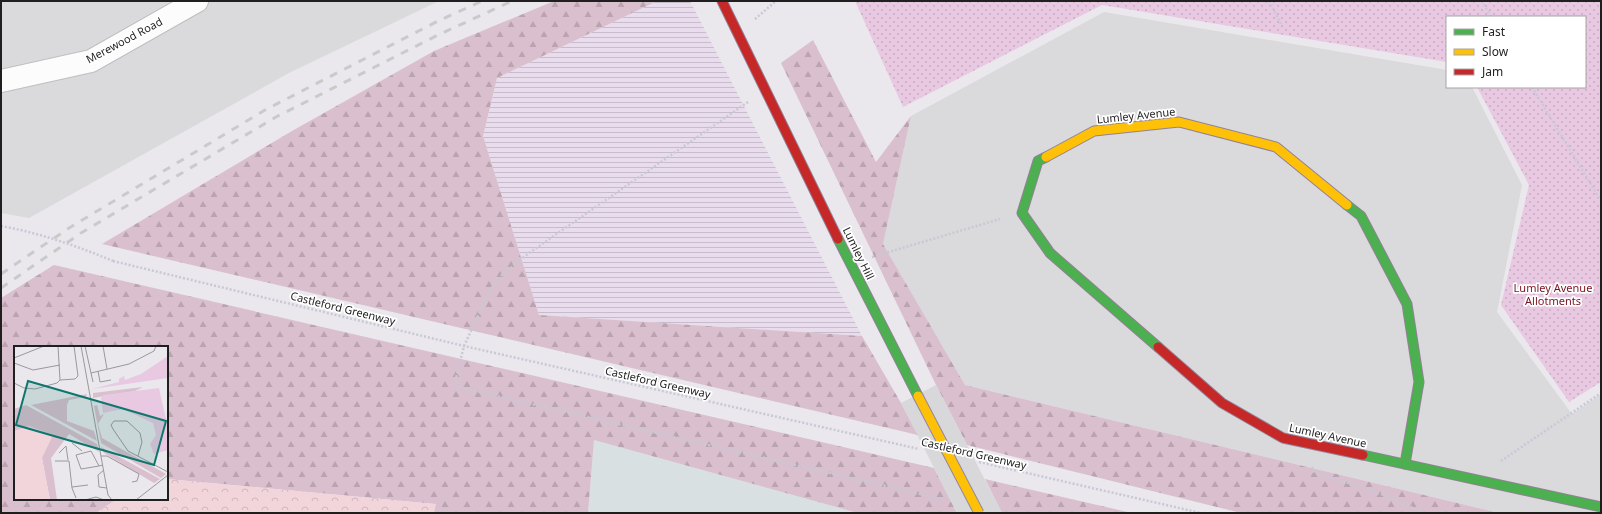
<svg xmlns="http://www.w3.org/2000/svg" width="1602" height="514" viewBox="0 0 1602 514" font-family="'Noto Sans',sans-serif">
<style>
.residential{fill:#dad9dc}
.industrial{fill:#d8e0e2}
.farmland{fill:url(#farmland-rules)}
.forest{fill:url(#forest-firs)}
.park{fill:url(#park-crowns)}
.garden{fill:url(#garden-dots)}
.pier{fill:#d8d7d9}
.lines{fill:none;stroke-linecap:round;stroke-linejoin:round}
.street-casing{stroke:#bfbec0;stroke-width:24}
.fast-casing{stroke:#938197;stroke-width:11}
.slow-casing{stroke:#938197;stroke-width:11}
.jam-casing{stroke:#938197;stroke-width:11}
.path{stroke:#c8c9d6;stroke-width:2.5;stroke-dasharray:2 2;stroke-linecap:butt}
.street{stroke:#fcfcfc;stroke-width:22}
.fast{stroke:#4caf50;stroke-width:9}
.slow{stroke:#ffc107;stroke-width:9}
.jam{stroke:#c62828;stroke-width:9}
.rail{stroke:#cbcacb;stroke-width:3;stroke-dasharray:8 8;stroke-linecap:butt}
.slow-bridge-casing{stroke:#9286a2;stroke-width:11;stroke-linecap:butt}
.path-bridge{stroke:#c8c9d6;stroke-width:2.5;stroke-dasharray:2 2;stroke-linecap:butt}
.slow-bridge{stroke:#ffc107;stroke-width:9}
.labels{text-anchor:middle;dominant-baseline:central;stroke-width:3.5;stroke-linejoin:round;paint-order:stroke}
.street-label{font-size:11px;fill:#1f1f1f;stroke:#fff}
.park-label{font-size:11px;fill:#791220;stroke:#fff}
.inset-road{fill:none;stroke:#99989b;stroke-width:1}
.view{fill:#0f766e;fill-opacity:0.15;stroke:#0f766e;stroke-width:2}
.inset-edge{fill:none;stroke:#1f1f1f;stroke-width:2}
</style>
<defs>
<pattern id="farmland-rules" width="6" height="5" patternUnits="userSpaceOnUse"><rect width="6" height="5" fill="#e9dced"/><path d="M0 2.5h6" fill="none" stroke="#c7bccb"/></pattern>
<pattern id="forest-firs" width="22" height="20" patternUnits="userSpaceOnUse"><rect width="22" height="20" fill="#dabfce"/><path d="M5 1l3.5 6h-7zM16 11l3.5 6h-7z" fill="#bba4b0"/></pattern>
<pattern id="park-crowns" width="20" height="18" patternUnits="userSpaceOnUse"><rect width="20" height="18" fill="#f1d5db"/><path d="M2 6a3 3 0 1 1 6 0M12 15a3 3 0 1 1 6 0" fill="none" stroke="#ceb6bc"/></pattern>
<pattern id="garden-dots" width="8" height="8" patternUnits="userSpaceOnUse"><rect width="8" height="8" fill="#e8c9e1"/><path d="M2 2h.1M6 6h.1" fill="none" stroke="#c7acc1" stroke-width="1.8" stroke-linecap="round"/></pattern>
</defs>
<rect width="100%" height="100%" fill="#eae8ed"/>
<g class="residential">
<polygon points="1,1 439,1 289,73 29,218 1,213"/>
<polygon points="1104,12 1447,70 1447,87 1472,87 1522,185 1497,312 1572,414 1601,394 1601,513 1499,513 965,385 883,244 911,116"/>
</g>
<polygon class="industrial" points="594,440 829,505 858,513 588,513"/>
<polygon class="farmland" points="657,1 690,1 862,336 539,315 483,136 497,78"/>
<g class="forest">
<polygon points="554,1 657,1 497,78 483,136 539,315 862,336 901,403 918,435 102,244 292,131 434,51"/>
<polygon points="813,40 876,162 911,116 883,244 965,385 1499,513 1241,513 967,445 936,385 781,63"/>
<polygon points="54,265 934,468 957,513 858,513 594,440 588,513 434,513 435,504 167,479 167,347 15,347 15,499 117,499 96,513 1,513 1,298"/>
<polygon points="985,479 1132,513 1002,513"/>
</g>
<polygon class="park" points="167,479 436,504 434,513 96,513 117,499 167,499"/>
<polygon class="garden" points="855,1 1601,1 1601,382 1569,402 1501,305 1529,185 1477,87 1585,87 1585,17 1447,17 1447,62 1102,5 903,107"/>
<polygon class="pier" points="936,385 1002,513 957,513 901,403"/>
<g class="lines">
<defs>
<polyline id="street" points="1,81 91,61 197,1"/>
<g id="fast">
<polyline points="1046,157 1038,161 1022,213 1050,253 1158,347"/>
<polyline points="1347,205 1361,216 1407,304 1419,382 1405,464"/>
<polyline points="838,239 918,396"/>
<polyline points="1363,455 1601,507"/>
</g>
<polyline id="slow" points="1046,157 1094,131 1179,122 1276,147 1347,205"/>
<g id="jam">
<polyline points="722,1 838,239"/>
<polyline points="1158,347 1222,403 1283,438 1363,455"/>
</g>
</defs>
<use href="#street" class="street-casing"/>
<use href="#fast" class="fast-casing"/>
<use href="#slow" class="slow-casing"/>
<use href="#jam" class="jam-casing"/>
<g class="path">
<polyline points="1269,1 1281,24"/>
<polyline points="1482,1 1491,17"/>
<polyline points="755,19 776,1"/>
<polyline points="1532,87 1601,201"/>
<polyline points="748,102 529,253 502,275 490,290 464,346 454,386 946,500"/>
<polyline points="872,257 1000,219"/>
<polyline points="113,261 464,346 919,449"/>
<polyline points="1501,461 1601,393"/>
<polyline points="979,462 1201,513"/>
<polyline points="1312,467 1315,473 1372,490 1425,513"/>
</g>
<use href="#street" class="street"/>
<use href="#fast" class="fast"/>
<use href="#slow" class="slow"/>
<use href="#jam" class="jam"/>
<g class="rail">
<polyline points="1,274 69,228 265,110 438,21 482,1"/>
<polyline points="1,288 81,233 276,117 438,35 512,1"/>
</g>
<defs>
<polyline id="slow-bridge" points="918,396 979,513"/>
</defs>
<use href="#slow-bridge" class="slow-bridge-casing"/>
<path class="path-bridge" d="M1,226C40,233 77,246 113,261"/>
<use href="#slow-bridge" class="slow-bridge"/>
</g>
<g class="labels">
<g class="street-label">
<text transform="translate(124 40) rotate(-28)">Merewood Road</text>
<text transform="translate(1136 115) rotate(-6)">Lumley Avenue</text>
<text transform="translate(859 253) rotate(64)">Lumley Hill</text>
<text transform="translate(343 308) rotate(14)">Castleford Greenway</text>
<text transform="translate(658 382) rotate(13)">Castleford Greenway</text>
<text transform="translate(1328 435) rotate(12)">Lumley Avenue</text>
<text transform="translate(974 453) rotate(13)">Castleford Greenway</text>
</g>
<g class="park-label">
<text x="1553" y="287">Lumley Avenue<tspan x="1553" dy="13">Allotments</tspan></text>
</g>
</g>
<g transform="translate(14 346)">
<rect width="154" height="154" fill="#eae8ed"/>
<path d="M154,10V32L78,43L105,36V33L110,30L111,34L127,28Z" fill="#e8c9e1"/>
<path d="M129,41L121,45L79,52V47ZM73,48L72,51L55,54L53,59V75L80,85L83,95L17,59ZM12,59L83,98L85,106L55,88L37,112L43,154H36L28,112L0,85V63ZM83,59L86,70L90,68L84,78L88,92L152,128L147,132L87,97L80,60ZM87,101L146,133L140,137L90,107Z" fill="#dabfce"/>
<path d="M15,80L39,89L28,112L36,154H0V85Z" fill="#f1d5db"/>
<path d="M145,42L154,82V104L140,108L136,98L142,89L139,77L109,63L89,67L87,52L89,49Z" fill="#e8c9e1"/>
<path class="inset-road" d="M44,0L46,34M67,0L94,149L98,154M71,0L79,36M89,0L93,23M0,12L30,0M0,17L19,24L46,19M84,25L86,36L97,34M77,27L115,18L140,5L142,0M46,34L61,33L64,30L60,0M0,37L10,42L21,43L43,37L46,34M58,97L68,105M45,107L52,100L54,114M87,110H93L125,128L123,135L118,136M124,110L128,96L126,87L113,75H100L97,79L99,83L114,105L154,126M41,115H55L58,142L62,152M85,120L77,105L62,109L67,123L85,120L89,119M90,124L84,129L85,141L93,142M58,141L74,139M71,154L82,151L90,154M122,154L154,129"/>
<path class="view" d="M14,35L152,75L140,119L2,79Z"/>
<rect width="154" height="154" class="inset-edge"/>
</g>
<rect width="1602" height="514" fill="none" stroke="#1f1f1f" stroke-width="4"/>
<rect x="1446" y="16" width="140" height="72" fill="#ffffff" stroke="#a5a5a5"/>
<rect x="1454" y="29" width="20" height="6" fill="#4caf50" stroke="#a5a5a5"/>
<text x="1482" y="36" font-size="12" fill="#1f1f1f">Fast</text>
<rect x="1454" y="49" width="20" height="6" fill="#ffc107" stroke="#a5a5a5"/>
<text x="1482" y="56" font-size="12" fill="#1f1f1f">Slow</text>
<rect x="1454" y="69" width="20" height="6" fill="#c62828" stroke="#a5a5a5"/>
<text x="1482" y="76" font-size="12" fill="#1f1f1f">Jam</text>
</svg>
